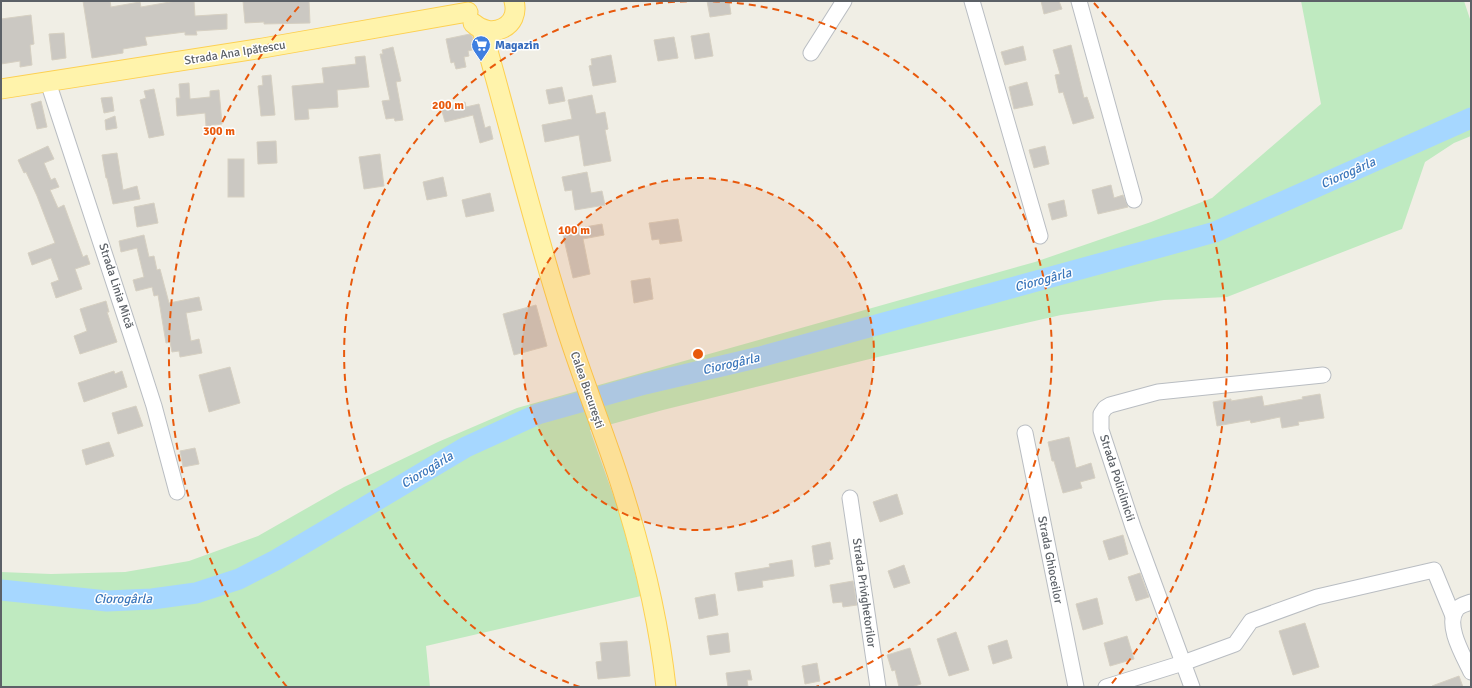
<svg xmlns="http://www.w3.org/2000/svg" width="1472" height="688" viewBox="0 0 1472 688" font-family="Signika,sans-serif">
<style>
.green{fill:#bfeac0}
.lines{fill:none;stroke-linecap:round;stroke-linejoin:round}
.river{stroke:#a6d7ff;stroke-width:21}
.building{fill:#cbc8c2;stroke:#d6d0c2}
.minor-casing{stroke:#b9bdc2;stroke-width:17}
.major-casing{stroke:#fdd051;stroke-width:21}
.minor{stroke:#fff;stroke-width:15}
.major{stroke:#fff3ab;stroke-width:19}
.ring{fill:none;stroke:#e8590c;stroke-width:2;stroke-dasharray:7 5}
.labels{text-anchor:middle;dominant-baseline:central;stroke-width:3;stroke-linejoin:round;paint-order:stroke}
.shop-label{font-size:12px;font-weight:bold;fill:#366cbe;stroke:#fff;text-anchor:start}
.street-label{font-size:12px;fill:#5c6167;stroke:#fff}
.water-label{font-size:13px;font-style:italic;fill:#3a76bb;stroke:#fff}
.centre{fill:#e8590c;stroke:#fff;stroke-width:2}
.ring-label{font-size:12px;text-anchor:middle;font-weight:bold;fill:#e8590c;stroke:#fff;stroke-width:3;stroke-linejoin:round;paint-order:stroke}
</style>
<rect width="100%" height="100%" fill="#f0eee5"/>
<polygon class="green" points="1301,1 1464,1 1471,22 1471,136 1454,143 1425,162 1402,229 1227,297 1164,300 1061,315 878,357 663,410 590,430 620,514 641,596 426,646 430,687 1,687 1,572 51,574 125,572 189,561 258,536 344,487 438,442 517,408 1035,262 1151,222 1212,198 1321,104"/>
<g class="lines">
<polyline class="river" points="1,590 107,601 152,599 196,593 239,579 276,560 466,447 538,414 645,384 760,357 1215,232 1471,118"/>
</g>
<g class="building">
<polygon points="83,1 110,1 111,7 140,2 141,7 176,1 194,1 195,16 227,14 227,29 196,31 197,35 185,35 185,32 145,37 147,45 123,49 123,53 92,58"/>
<polygon points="243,1 309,1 310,23 264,24 264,22 245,23"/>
<polygon points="707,1 729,1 731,14 710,17"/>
<polygon points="1041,1 1059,1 1062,9 1044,14"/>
<polygon points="31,15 34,44 30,45 32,65 20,67 20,61 1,64 1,19"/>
<polygon points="64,33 66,58 52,60 49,34"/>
<polygon points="709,33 713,56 695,59 691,36"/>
<polygon points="470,34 472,36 476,49 468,51 469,56 464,57 466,67 456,69 454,62 451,63 446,39"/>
<polygon points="674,37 678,58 658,61 654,40"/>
<polygon points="1071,45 1084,98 1087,97 1094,118 1073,124 1063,92 1059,93 1055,75 1060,74 1053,50"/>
<polygon points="1023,46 1026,60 1005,65 1001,52"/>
<polygon points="393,47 401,81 396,82 403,120 395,121 394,118 386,119 382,101 390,100 380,54 383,54 382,50"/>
<polygon points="611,55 616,82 593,86 589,66 592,65 591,59"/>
<polygon points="365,56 369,87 337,90 338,107 308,109 309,119 295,120 292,86 324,83 322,68 356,64 355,57"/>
<polygon points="271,75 275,115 261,116 258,86 263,85 262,76"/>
<polygon points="1027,82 1033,105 1014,109 1009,87"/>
<polygon points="189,83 190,99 210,97 210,91 219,90 222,124 206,126 205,113 177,116 176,98 180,98 179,84"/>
<polygon points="562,87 565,101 549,104 546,90"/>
<polygon points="154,89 164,135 149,138 140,100 146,98 144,91"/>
<polygon points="592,95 596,114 605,112 608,129 605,130 611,161 584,166 579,135 545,142 542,125 572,119 568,100"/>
<polygon points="112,97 114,111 104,113 101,98"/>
<polygon points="41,101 47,127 37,129 31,104"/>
<polygon points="465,102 466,107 479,104 485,128 490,126 493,139 480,143 473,115 445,122 441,108"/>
<polygon points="115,116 117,128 106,130 105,120"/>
<polygon points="276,141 277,163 258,164 257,142"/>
<polygon points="48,146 54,159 44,163 51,180 55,178 59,187 50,190 58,208 64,205 83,257 87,255 90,264 75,269 82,289 56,298 51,283 59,280 51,258 32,265 28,253 55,243 37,196 26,172 24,173 18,160"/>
<polygon points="1045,146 1049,164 1034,168 1029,150"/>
<polygon points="117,153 123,190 137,186 140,199 113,204 107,178 106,178 102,155"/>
<polygon points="380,154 384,186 364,189 359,157"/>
<rect x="228" y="159" width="16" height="38"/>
<polygon points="587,172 591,193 602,191 605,205 575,210 572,190 565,191 562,177"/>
<polygon points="443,177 447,196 427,200 423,182"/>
<polygon points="1111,185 1114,198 1123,195 1128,207 1098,214 1092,190"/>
<polygon points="490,193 494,211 466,217 462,200"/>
<polygon points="1064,200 1067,216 1052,220 1048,204"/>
<polygon points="154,203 158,223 137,227 134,207"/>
<polygon points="678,219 682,241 660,244 659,239 652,240 649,223"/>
<polygon points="602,224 604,235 583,239 590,274 573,278 562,231"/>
<polygon points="144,235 149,257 154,256 157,270 160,269 169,303 199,297 202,310 186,313 191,341 199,339 202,353 180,357 179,351 172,352 170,342 166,343 158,295 154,296 152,287 136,291 133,280 144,277 137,248 121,252 119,241"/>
<polygon points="650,278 653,299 634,303 631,281"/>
<polygon points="106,301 109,312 107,312 117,342 80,354 74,336 87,331 80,309"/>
<polygon points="536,305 547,346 514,355 503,314"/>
<polygon points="230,367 240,403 209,412 199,375"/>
<polygon points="114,371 115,374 122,371 127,387 84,402 78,383"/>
<polygon points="1320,394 1324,418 1298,422 1299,425 1282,428 1280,417 1251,423 1250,420 1217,426 1213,402 1231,399 1231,401 1262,396 1264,406 1303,399 1302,397"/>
<polygon points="136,406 143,426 118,434 112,413"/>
<polygon points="1069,437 1076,468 1091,463 1095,478 1080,482 1082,488 1063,493 1054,461 1052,461 1048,442"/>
<polygon points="109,442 114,456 86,465 82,450"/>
<polygon points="195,448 199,464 183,467 180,451"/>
<polygon points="897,494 903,514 880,522 873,502"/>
<polygon points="1123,535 1128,554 1109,560 1103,541"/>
<polygon points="830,542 833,559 829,560 830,564 815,567 812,546"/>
<polygon points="792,560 794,576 762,581 763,587 738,591 735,573 770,567 769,564"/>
<polygon points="904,565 910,583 894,588 888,571"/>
<polygon points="1140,573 1149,597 1136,601 1128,577"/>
<polygon points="853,581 857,605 843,607 842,602 833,603 830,585"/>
<polygon points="715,594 718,615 699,619 695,598"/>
<polygon points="1097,598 1103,624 1083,630 1076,604"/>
<polygon points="1305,623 1319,667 1293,675 1279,631"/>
<polygon points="956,632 969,670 949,676 937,639"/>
<polygon points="728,633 730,652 710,655 707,636"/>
<polygon points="1127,636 1134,659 1110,666 1104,643"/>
<polygon points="1007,640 1012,658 993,664 988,646"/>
<polygon points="627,641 630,676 598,679 596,662 602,661 600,643"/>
<polygon points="910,648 921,684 911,687 899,687 895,670 892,671 887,655"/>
<polygon points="817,663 820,681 805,684 802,666"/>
<polygon points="750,670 752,680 747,680 748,687 728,687 726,673"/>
<polygon points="1459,676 1463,687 1432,687 1432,686"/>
</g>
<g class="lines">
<defs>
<g id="minor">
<polyline points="972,1 1040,236"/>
<polyline points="1079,1 1134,200"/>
<polyline points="811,53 844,1"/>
<polyline points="48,82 137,353 154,406 177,492"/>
<polyline points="1025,433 1076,687"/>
<polyline points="850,498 878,687"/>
<path d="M1471,602C1466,604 1460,605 1457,609C1444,624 1464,657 1471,672"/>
<polyline points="1106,687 1183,663 1235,644 1251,621 1317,597 1434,570 1453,616"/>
<polyline points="1192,687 1133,527 1101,430 1101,414 1105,408 1110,405 1158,392 1323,375"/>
</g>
<g id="major">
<path d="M473,23C491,40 521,27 514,1"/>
<path d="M482,30C510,127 533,225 564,321C580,372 600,422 617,473C640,543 658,614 666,687"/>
<polyline points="1,89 263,48 468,12"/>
</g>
</defs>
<use href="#minor" class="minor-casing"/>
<use href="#major" class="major-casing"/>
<use href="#minor" class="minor"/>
<use href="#major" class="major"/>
</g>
<circle cx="698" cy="354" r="176" fill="#e8590c" fill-opacity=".12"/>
<g class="ring">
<circle cx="698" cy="354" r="176"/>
<path d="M580 687A353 353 0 0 1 695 1M701 1A353 353 0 0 1 816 687"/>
<path d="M287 687A529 529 0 0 1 302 3M1094 3A529 529 0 0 1 1109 687"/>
</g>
<defs>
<symbol id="supermarket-pin" viewBox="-11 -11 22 30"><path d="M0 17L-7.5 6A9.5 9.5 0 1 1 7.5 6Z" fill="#3f7fe0" stroke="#fff"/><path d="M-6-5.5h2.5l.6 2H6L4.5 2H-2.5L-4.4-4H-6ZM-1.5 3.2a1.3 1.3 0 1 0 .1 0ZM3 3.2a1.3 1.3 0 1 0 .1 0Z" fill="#fff"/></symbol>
</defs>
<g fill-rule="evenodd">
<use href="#supermarket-pin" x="470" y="34" width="22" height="30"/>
</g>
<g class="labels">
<g class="shop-label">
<text x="495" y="45">Magazin</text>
</g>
<g class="street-label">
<text transform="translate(235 53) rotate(-9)">Strada Ana Ipătescu</text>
<text transform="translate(116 286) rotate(72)">Strada Linia Mică</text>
<text transform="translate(587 390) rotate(71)">Calea București</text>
<text transform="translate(1117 478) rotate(72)">Strada Policlinicii</text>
<text transform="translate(1050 560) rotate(79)">Strada Ghioceilor</text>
<text transform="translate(864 593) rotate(82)">Strada Privighetorilor</text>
</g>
<g class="water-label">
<text transform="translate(1348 173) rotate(-24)">Ciorogârla</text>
<text transform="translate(1043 280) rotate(-15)">Ciorogârla</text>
<text transform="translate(731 364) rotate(-13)">Ciorogârla</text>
<text transform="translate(427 470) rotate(-31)">Ciorogârla</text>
<text x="123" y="599">Ciorogârla</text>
</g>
</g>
<circle cx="698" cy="354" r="6" class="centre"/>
<g class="ring-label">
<text x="448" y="109">200 m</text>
<text x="219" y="135">300 m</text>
<text x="574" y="234">100 m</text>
</g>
<rect width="1472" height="688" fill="none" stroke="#5c6167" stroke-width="4"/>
</svg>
